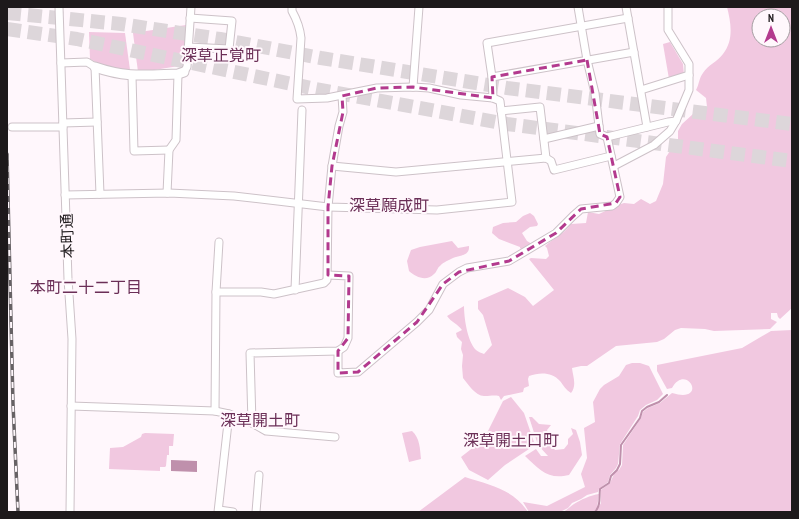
<svg xmlns="http://www.w3.org/2000/svg" width="799" height="519" viewBox="0 0 799 519" font-family="'PT Sans Narrow','Noto Sans JP',sans-serif">
<style>
.green{fill:#f1c8e0;fill-rule:evenodd}
.water{fill:#bf90ac}
.lines{fill:none;stroke-linecap:round;stroke-linejoin:round}
.stream{stroke:#bf90ac;stroke-width:2}
.motorway-tunnel{stroke:#ddd6da;stroke-width:14;stroke-dasharray:14 7;stroke-linecap:butt}
.minor-casing{stroke:#cdc2c8;stroke-width:9}
.tertiary-casing{stroke:#cdc2c8;stroke-width:11}
.minor{stroke:#fff;stroke-width:7}
.tertiary{stroke:#fff;stroke-width:9}
.rail-casing{stroke:#666164;stroke-width:3.5}
.rail{stroke:#fff7fc;stroke-width:2;stroke-dasharray:6;stroke-linecap:butt}
.marked{fill:none;stroke:#b33a8e;stroke-width:3;stroke-dasharray:8 5;stroke-linejoin:round}
.labels{text-anchor:middle;dominant-baseline:central;stroke-width:4;stroke-linejoin:round;paint-order:stroke}
.street-label{font-size:15px;fill:#1d191b;stroke:#fff7fc}
.neighbourhood-label{font-size:16px;fill:#6b2f57;stroke:#fff7fc}
</style>
<rect width="100%" height="100%" fill="#fff7fc"/>
<g class="green">
<path d="M727,7H792V308L780,319L778,317L777,313H771V319L777,322L770,329L714,331L705,329L681,328L675,330L664,339L657,342L616,346L587,366H581L572,368C573,377 577,385 571,393C565,389 564,386 560,381C552,372 540,372 529,376L528,379L529,386L524,388L523,392L504,396L501,400L499,396C494,395 490,396 485,396C476,397 468,384 463,378L462,366L463,355L461,349L462,342L457,337L456,333L462,330C458,324 451,322 447,316L464,306C464,317 467,341 476,350C478,352 482,353 484,354L492,345L483,315L478,309V301L508,288L525,297L533,306L554,290L529,259L531,258L546,259L549,256L547,248L545,246C555,237 562,236 571,224L586,223L588,212L599,214L618,205L624,203L634,204L641,199L650,204L656,201L663,184L666,157L678,139V131L682,124L693,114L701,116L707,107L706,98L696,90C699,85 699,78 703,73C708,65 717,62 723,54C734,40 731,23 727,7ZM759,16H783V40H759Z"/>
<polygon points="186,25 185,65 148,71 138,72 133,33"/>
<polygon points="89,32 125,33 130,70 109,69 90,59"/>
<polygon points="670,42 683,64 684,75 669,79 663,44"/>
<polygon points="530,213 534,216 538,224 537,226 530,227 522,233 527,241 532,244 522,250 520,248 520,247 499,239 492,233 493,227 503,223 516,222 523,216"/>
<path d="M452,241L458,248L469,246C470,257 457,255 451,259C447,261 442,263 440,266C437,268 437,272 434,274C426,282 416,277 409,271L407,261L411,250L420,247Z"/>
<path d="M792,330C792,347 790,364 792,381V512H596L601,503V490L610,483L615,472L619,470L622,465L623,445L641,418L643,412L648,408L660,403L672,393C709,404 687,362 672,388L667,389L657,371V365L742,348L771,331Z"/>
<polygon points="632,363 640,363 649,366 663,394 657,400 646,405 640,410 638,416 620,444 618,464 616,468 610,475 608,482 599,489 598,492 587,495 581,499 572,503 568,508 560,512 529,512 523,502 547,506 585,487 581,474 587,458 584,428 595,422 593,402 600,389 604,385 619,376 626,365"/>
<polygon points="511,397 524,413 535,445 505,465 488,480 469,470 461,457 484,439 503,401"/>
<path d="M529,417H532L539,424L551,425L547,430L552,446L555,450L564,449L568,444V439L573,434L571,428L576,430L580,442L582,455L569,475C548,480 540,470 525,456L536,449L541,456H548L538,445Z"/>
<path d="M412,431C420,438 420,449 421,459L409,462L402,433Z"/>
<polygon points="145,433 174,434 173,446 169,446 169,455 167,455 166,466 165,467 160,467 160,471 109,469 110,448 123,447 141,437 142,434"/>
<path d="M465,477C490,485 513,489 528,512H418Z"/>
<path d="M599,494L597,508L594,512H563C568,509 570,507 574,504C580,500 591,495 599,494Z"/>
</g>
<polygon class="water" points="171,460 197,461 197,472 171,471"/>
<g class="lines">
<path class="stream" d="M595,512C601,505 599,498 600,489L609,483L611,476L617,470L620,464L621,445L640,418L642,411L647,407L659,402L667,395"/>
<g class="motorway-tunnel">
<polyline points="7,13 121,24 220,39 321,58 507,88 792,124"/>
<polyline points="7,29 77,39 316,89 507,124 792,161"/>
</g>
<defs>
<g id="minor">
<polyline points="59,7 68,279 72,339 70,512"/>
<polyline points="578,7 587,60 595,93 600,134 607,137 668,122 676,121"/>
<polyline points="626,7 647,127"/>
<polyline points="188,47 229,49 232,21 190,18"/>
<polyline points="61,63 87,62 95,67 100,194"/>
<polyline points="184,72 187,67 191,7"/>
<polyline points="132,76 134,151 169,150"/>
<polyline points="492,77 487,43 628,18"/>
<polyline points="413,87 419,7"/>
<polyline points="641,90 689,75"/>
<polyline points="493,98 492,77 634,52"/>
<polyline points="501,111 540,107 546,158"/>
<polyline points="63,123 97,122"/>
<polyline points="12,127 63,127"/>
<polyline points="544,139 599,126"/>
<polyline points="332,166 396,172 546,158 551,161 554,170 611,156"/>
<polyline points="614,166 654,145 670,131 676,121 689,90 689,64 668,30 668,7"/>
<polyline points="167,193 169,150 176,140 178,74"/>
<path d="M65,195L169,193L234,196L328,207L437,210L512,202L500,101L493,98L461,95L429,88L413,87L377,88L327,98L297,99L301,38C300,28 297,20 292,11V7"/>
<polyline points="295,290 302,110"/>
<polyline points="216,292 261,292 274,294 324,283 327,280 328,207 332,166 339,126 343,112 342,96"/>
<polyline points="338,351 338,373 358,372 417,322 429,310 443,284 459,272 467,268 509,261 556,233 573,216 581,209 612,206 616,203 620,197 607,137"/>
<polyline points="71,406 215,411 229,414 252,423 266,431 335,437"/>
<polyline points="215,411 216,292 219,242"/>
<polyline points="252,423 250,353 338,351 344,347 348,338 349,276 328,275"/>
<polyline points="219,510 233,512"/>
<polyline points="218,512 229,414"/>
<polyline points="256,512 259,475"/>
</g>
<path id="tertiary" d="M95,67C126,78 146,75 178,74L184,72"/>
</defs>
<use href="#minor" class="minor-casing"/>
<use href="#tertiary" class="tertiary-casing"/>
<use href="#minor" class="minor"/>
<use href="#tertiary" class="tertiary"/>
<defs>
<polyline id="rail" points="7,154 13,404 18,512"/>
</defs>
<use href="#rail" class="rail-casing"/>
<use href="#rail" class="rail"/>
</g>
<path class="marked" d="M587,60L600,134L607,137L620,197L616,203L581,209L556,233L509,261L459,272L443,284L417,322L358,372L338,373V351L348,338L349,276L328,275V207L332,166L343,112L342,96L377,88L413,87L493,98L492,77Z"/>
<g class="labels">
<g class="street-label">
<text transform="translate(67 236) rotate(-92)">本町通</text>
</g>
<g class="neighbourhood-label">
<text x="221" y="55">深草正覚町</text>
<text x="389" y="205">深草願成町</text>
<text x="86" y="287">本町二十二丁目</text>
<text x="260" y="420">深草開土町</text>
<text x="511" y="440">深草開土口町</text>
</g>
</g>
<rect width="799" height="519" fill="none" stroke="#1d191b" stroke-width="16"/>
<g transform="translate(771 28)"><circle r="19" fill="#fff7fc" stroke="#a59ea2"/>
<path d="M0-3L7 15L0 10L-7 15Z" fill="#b33a8e"/>
<text y="-6" font-size="11" font-weight="bold" text-anchor="middle" fill="#1d191b">N</text>
</g>
</svg>
